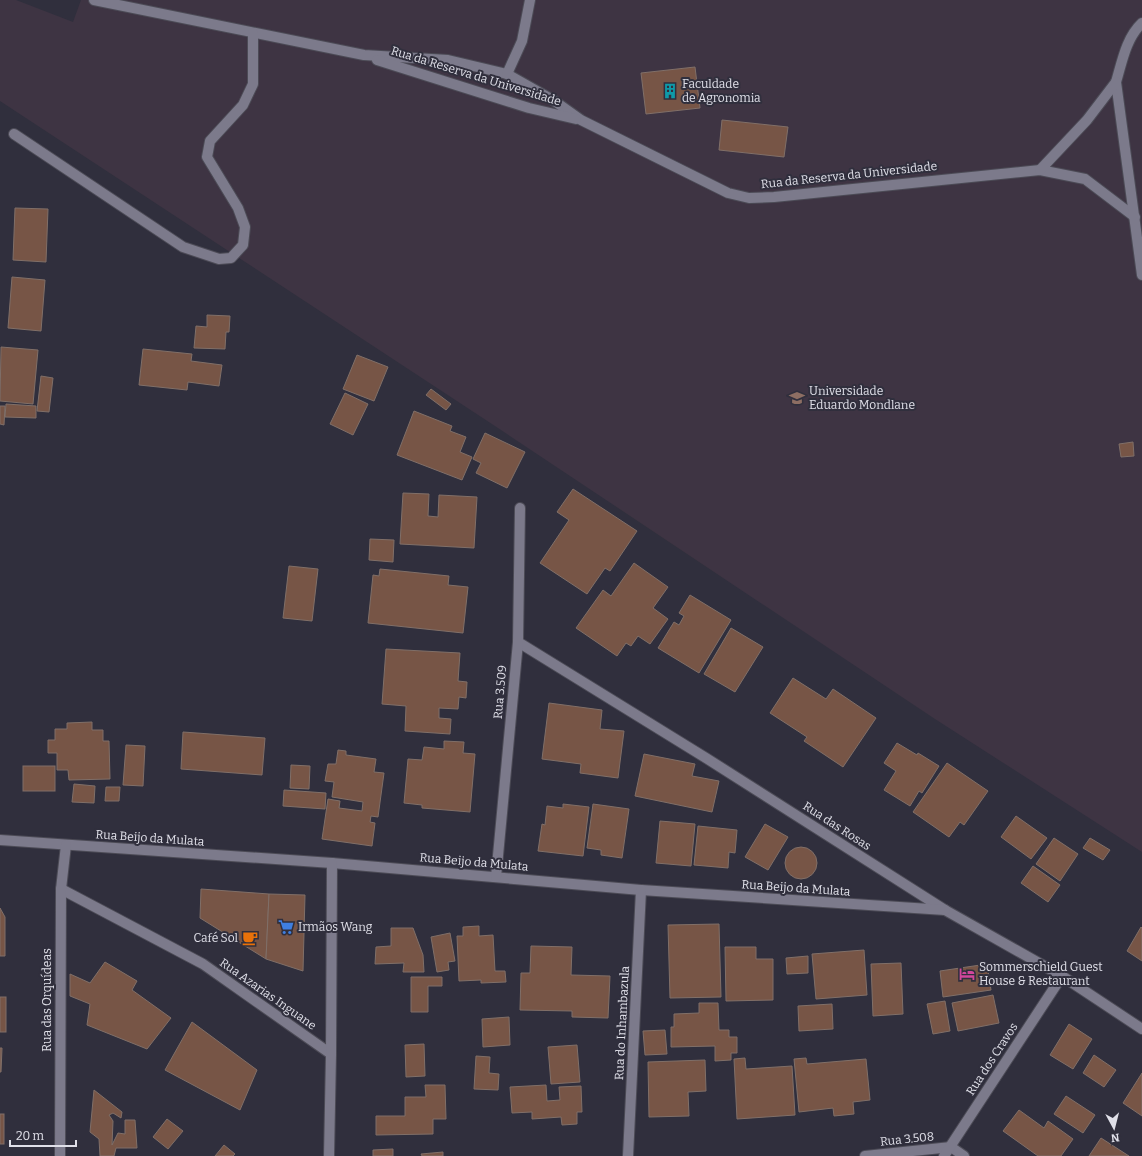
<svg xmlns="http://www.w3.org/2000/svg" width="1142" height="1156" viewBox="0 0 1142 1156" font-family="Bitter,serif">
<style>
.education{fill:#3e3443}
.building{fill:#775546;stroke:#806f68}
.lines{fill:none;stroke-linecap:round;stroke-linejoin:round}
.minor-casing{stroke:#4c4b56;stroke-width:12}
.minor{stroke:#7c7a8b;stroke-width:10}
.labels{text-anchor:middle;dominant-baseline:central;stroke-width:4;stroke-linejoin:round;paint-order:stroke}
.street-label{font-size:12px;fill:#e0e0e9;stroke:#302f3d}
.poi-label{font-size:12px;fill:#e0e0e9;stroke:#302f3d;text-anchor:start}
</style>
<rect width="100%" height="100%" fill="#302f3d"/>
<polygon class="education" points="0,0 16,0 73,22 81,0 1142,0 1142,852 935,719 498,428 0,101"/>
<g class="building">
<polygon points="695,67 700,108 646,114 641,73"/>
<polygon points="722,120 788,127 784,157 719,150"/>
<polygon points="15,208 48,209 46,262 13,260"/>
<polygon points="12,277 45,280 41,331 8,328"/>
<polygon points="207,315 230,316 229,332 226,332 225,349 194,348 196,326 207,327"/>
<polygon points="1,347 38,350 33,404 0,401"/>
<polygon points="143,349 192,354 191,361 222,365 219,386 188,382 187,390 139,385"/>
<polygon points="357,355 388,367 374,401 343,389"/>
<polygon points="41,376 53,378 49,412 37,411"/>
<polygon points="431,389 451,404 446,410 426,395"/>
<polygon points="345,393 368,404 353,435 330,424"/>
<polygon points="6,404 36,406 36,418 5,417"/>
<polygon points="0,406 5,406 4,425 0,424"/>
<polygon points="414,411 452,426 450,431 466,437 460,452 472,457 462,480 397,455"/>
<polygon points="485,433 525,452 507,488 476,473 481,463 473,459"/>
<polygon points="1133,442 1134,456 1121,457 1119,444"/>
<polygon points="573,489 637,531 610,571 605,568 587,594 540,563 569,520 557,512"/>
<polygon points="403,493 429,494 428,516 438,517 439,495 477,497 474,548 400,544"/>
<polygon points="370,539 394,540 393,562 369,560"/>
<polygon points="634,563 668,587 653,608 668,619 650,644 638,636 631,646 626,643 617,656 576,628 603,590 611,596"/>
<polygon points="289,566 318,569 312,621 283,618"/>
<polygon points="380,569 449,576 448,585 468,587 463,633 368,623 373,575 379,576"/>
<polygon points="690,595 731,620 699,673 658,648 674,622 679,625 684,616 679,613"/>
<polygon points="731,628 763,647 735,692 704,674"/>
<polygon points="386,649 460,653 458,681 467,682 466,698 459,697 458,709 439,708 439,718 451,719 450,734 405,731 406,706 382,704"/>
<polygon points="793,678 826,699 833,689 876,718 843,767 804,741 807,737 770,713"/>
<polygon points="549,703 602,710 600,729 624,731 618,778 580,773 581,764 542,759"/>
<polygon points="92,722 92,730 103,730 103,741 109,741 110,779 69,780 68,770 57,770 57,753 48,753 48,740 55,740 55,729 67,729 67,723"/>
<polygon points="183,732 265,738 262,775 181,769"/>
<polygon points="444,741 464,742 463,753 475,754 470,812 422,808 422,805 404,803 408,759 422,760 424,747 444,749"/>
<polygon points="897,743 917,755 918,753 939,766 922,793 919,791 910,806 884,790 896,771 884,763"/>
<polygon points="126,745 145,746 143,786 123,785"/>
<polygon points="338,750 346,751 346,755 376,759 374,772 384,773 378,817 371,816 370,822 375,823 372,846 322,839 328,799 340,801 339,808 362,811 363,802 332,797 334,782 325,781 328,764 336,764"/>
<polygon points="644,754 695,764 692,776 719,781 712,812 635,796"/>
<polygon points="947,763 988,791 964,825 960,822 949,837 913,812"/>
<polygon points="291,765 310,766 309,789 290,788"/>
<rect x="23" y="766" width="32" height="25"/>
<polygon points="74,784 95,786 94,803 72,802"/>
<polygon points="106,787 120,787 119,801 105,801"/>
<polygon points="284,790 326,793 325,809 283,806"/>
<polygon points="563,804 589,807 583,856 538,851 542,824 545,825 547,806 563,808"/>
<polygon points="593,804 629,809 622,858 601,855 601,850 587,848"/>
<polygon points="1016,816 1047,838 1031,859 1001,837"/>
<polygon points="660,821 695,824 691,866 656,863"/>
<polygon points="765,824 788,837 768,870 745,857"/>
<polygon points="698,826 737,830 735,853 729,852 728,868 694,865"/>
<polygon points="1054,838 1078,854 1060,881 1036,864"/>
<polygon points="1090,838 1110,850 1103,860 1083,848"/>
<circle cx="801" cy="863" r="16"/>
<polygon points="1033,866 1060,885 1048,902 1021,883"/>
<polygon points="201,889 269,894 266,959 200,918"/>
<polygon points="269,894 305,895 303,971 266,959"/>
<polygon points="0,908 5,917 5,956 0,956"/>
<polygon points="719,924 721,997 670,998 668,925"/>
<polygon points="479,926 479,936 493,935 495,971 505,971 506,982 481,983 481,980 459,981 457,936 463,936 463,927"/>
<polygon points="1141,927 1142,928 1142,961 1127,951"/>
<polygon points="391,928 413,928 423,955 424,972 403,972 404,963 375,964 376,947 391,946"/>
<polygon points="450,933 455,961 448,962 449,970 437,972 431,937"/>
<polygon points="531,946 572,947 571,975 610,976 608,1018 572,1017 572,1011 520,1010 521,973 530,973"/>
<polygon points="725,947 756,947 756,959 773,959 773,1000 726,1001"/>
<polygon points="864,950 867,995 816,999 812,954"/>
<polygon points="808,956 808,973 787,974 786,958"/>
<polygon points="105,962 137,981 132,990 171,1018 147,1049 87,1025 90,1004 70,996 70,974 90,983"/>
<polygon points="901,963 903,1014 873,1016 871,964"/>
<polygon points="987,964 991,990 943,997 940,971"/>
<polygon points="411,977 442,977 442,986 428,986 428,1012 411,1012"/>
<polygon points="993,995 999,1023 958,1031 952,1003"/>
<rect x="0" y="997" width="6" height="35"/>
<polygon points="945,1001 950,1031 933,1034 927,1004"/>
<polygon points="699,1003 718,1003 719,1030 729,1030 729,1037 737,1037 737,1053 731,1053 731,1060 715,1061 715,1046 671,1047 671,1027 674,1027 674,1014 699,1013"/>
<polygon points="832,1004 833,1029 799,1031 798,1006"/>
<polygon points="509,1017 510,1045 483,1047 482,1019"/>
<polygon points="192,1022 257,1070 240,1110 165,1070"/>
<polygon points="1069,1024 1092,1039 1073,1069 1050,1055"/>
<polygon points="665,1030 667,1054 645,1055 643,1031"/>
<polygon points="424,1044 425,1076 406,1077 405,1045"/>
<polygon points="577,1045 580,1082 551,1084 548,1047"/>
<polygon points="0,1048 2,1048 1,1072 0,1072"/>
<polygon points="1094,1055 1116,1070 1104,1087 1083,1073"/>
<polygon points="476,1056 490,1057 489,1073 499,1074 498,1090 474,1089"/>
<polygon points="745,1058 746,1069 792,1066 795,1115 737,1119 734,1059"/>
<polygon points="806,1058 807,1064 866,1059 870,1100 853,1102 854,1114 834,1116 833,1108 799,1112 794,1059"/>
<polygon points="705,1060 706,1091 688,1092 689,1116 649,1117 648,1062"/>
<polygon points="1142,1073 1142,1116 1123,1103"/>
<polygon points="425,1085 445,1085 446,1119 433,1119 433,1134 376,1135 376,1116 405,1116 405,1097 426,1097"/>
<polygon points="546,1085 547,1101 560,1100 559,1087 581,1086 582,1112 577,1112 577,1124 562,1125 561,1117 532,1119 532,1112 512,1113 510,1087"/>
<polygon points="94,1090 122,1112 121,1118 113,1113 109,1115 113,1121 112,1145 118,1133 125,1134 125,1120 135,1120 137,1148 116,1148 114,1156 100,1156 99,1139 90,1132"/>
<polygon points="1066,1096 1095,1115 1083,1133 1054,1114"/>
<polygon points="1019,1110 1044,1128 1048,1121 1073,1139 1061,1156 1038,1156 1003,1131"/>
<rect x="0" y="1114" width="4" height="30"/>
<polygon points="167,1119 183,1131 168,1149 153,1137"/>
<polygon points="1101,1138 1129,1156 1089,1156"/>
<polygon points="224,1145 235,1154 233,1156 215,1156"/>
<polygon points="393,1149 393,1156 373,1156 373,1150"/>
<polygon points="443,1152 443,1156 422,1156 421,1154"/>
</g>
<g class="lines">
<defs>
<g id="minor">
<polyline points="94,0 364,55 448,60 507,74 553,100 581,120 728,193 749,198 774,197 1040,170 1085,179 1135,217"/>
<path d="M1142,23C1126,38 1122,62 1116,82L1142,275"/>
<polyline points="377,60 529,108 576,119"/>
<polyline points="507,74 522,41 530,0"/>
<polyline points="14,134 183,247 219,259 231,258 243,245 245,227 238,208 207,157 210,141 243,105 253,84 253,33"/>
<polyline points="1040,170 1087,120 1116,82"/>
<polyline points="518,642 706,758 945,910 1062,976 1142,1029"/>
<polyline points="0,840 332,863 641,890 945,910"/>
<polyline points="496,877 518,642 520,508"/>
<polyline points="61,889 203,964 331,1054"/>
<polyline points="60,1156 61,889 66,845"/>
<polyline points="329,1156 331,1054 332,863"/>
<polyline points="628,1156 641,890"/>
<polyline points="865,1156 951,1147 964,1156"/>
<polyline points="944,1156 1062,976"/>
</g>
</defs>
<use href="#minor" class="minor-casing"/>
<use href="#minor" class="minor"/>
</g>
<defs>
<symbol id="building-bare" viewBox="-9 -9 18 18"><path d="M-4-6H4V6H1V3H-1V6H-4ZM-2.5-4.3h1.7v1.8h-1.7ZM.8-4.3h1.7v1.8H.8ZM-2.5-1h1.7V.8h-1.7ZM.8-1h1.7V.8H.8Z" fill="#0f9aa8" stroke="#302f3d" stroke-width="2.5" paint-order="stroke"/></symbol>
<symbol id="university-bare" viewBox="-9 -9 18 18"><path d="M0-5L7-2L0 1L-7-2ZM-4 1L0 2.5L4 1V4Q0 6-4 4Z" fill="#8d6e63" stroke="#302f3d" stroke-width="2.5" paint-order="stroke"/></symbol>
<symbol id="supermarket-bare" viewBox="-9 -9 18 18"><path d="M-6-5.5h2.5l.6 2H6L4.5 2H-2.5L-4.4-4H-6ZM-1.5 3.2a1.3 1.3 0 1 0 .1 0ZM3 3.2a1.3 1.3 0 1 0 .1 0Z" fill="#3f7fe0" stroke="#302f3d" stroke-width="2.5" paint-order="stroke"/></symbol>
<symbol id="cafe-bare" viewBox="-9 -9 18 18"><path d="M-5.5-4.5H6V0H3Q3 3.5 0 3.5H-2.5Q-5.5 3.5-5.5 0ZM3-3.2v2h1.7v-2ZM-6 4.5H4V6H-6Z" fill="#e8710a" stroke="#302f3d" stroke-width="2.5" paint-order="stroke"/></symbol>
<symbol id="hotel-bare" viewBox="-9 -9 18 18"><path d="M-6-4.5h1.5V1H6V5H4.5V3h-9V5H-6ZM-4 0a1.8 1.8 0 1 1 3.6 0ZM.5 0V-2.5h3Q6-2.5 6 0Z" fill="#d1479c" stroke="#302f3d" stroke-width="2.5" paint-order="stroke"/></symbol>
</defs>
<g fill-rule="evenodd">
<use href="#building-bare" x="659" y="80" width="22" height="22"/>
<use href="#university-bare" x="786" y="387" width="22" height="22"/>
<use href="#supermarket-bare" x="275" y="916" width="22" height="22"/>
<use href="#cafe-bare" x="239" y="927" width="22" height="22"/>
<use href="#hotel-bare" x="956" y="963" width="22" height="22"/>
</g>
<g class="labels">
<g class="street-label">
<text transform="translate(476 76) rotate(17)">Rua da Reserva da Universidade</text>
<text transform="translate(849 175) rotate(-6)">Rua da Reserva da Universidade</text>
<text transform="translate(500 692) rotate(-85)">Rua 3.509</text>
<text transform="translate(837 826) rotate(33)">Rua das Rosas</text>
<text transform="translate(150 838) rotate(4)">Rua Beijo da Mulata</text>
<text transform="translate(474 862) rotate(5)">Rua Beijo da Mulata</text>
<text transform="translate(796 888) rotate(4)">Rua Beijo da Mulata</text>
<text transform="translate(268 994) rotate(35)">Rua Azarias Inguane</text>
<text transform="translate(47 1000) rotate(-90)">Rua das Orquídeas</text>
<text transform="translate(622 1023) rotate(-87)">Rua do Inhambazula</text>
<text transform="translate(992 1059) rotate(-57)">Rua dos Cravos</text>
<text transform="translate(907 1139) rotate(-6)">Rua 3.508</text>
</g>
<g class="poi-label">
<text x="682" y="84">Faculdade<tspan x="682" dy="14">de Agronomia</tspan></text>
<text x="809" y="391">Universidade<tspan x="809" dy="14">Eduardo Mondlane</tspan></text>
<text x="298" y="927">Irmãos Wang</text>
<text x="238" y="938" text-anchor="end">Café Sol</text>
<text x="979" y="967">Sommerschield Guest<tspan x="979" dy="14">House &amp; Restaurant</tspan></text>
</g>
</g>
<g transform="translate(1114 1128) rotate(173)" stroke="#302f3d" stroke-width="3" paint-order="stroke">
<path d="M0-3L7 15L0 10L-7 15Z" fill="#e0e0e9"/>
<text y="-6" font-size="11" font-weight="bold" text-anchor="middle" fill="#e0e0e9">N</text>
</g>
<path d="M10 1140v6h66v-6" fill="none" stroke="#e0e0e9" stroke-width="2"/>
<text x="16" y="1140" font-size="12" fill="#e0e0e9" stroke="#302f3d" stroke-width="3" paint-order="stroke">20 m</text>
</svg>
